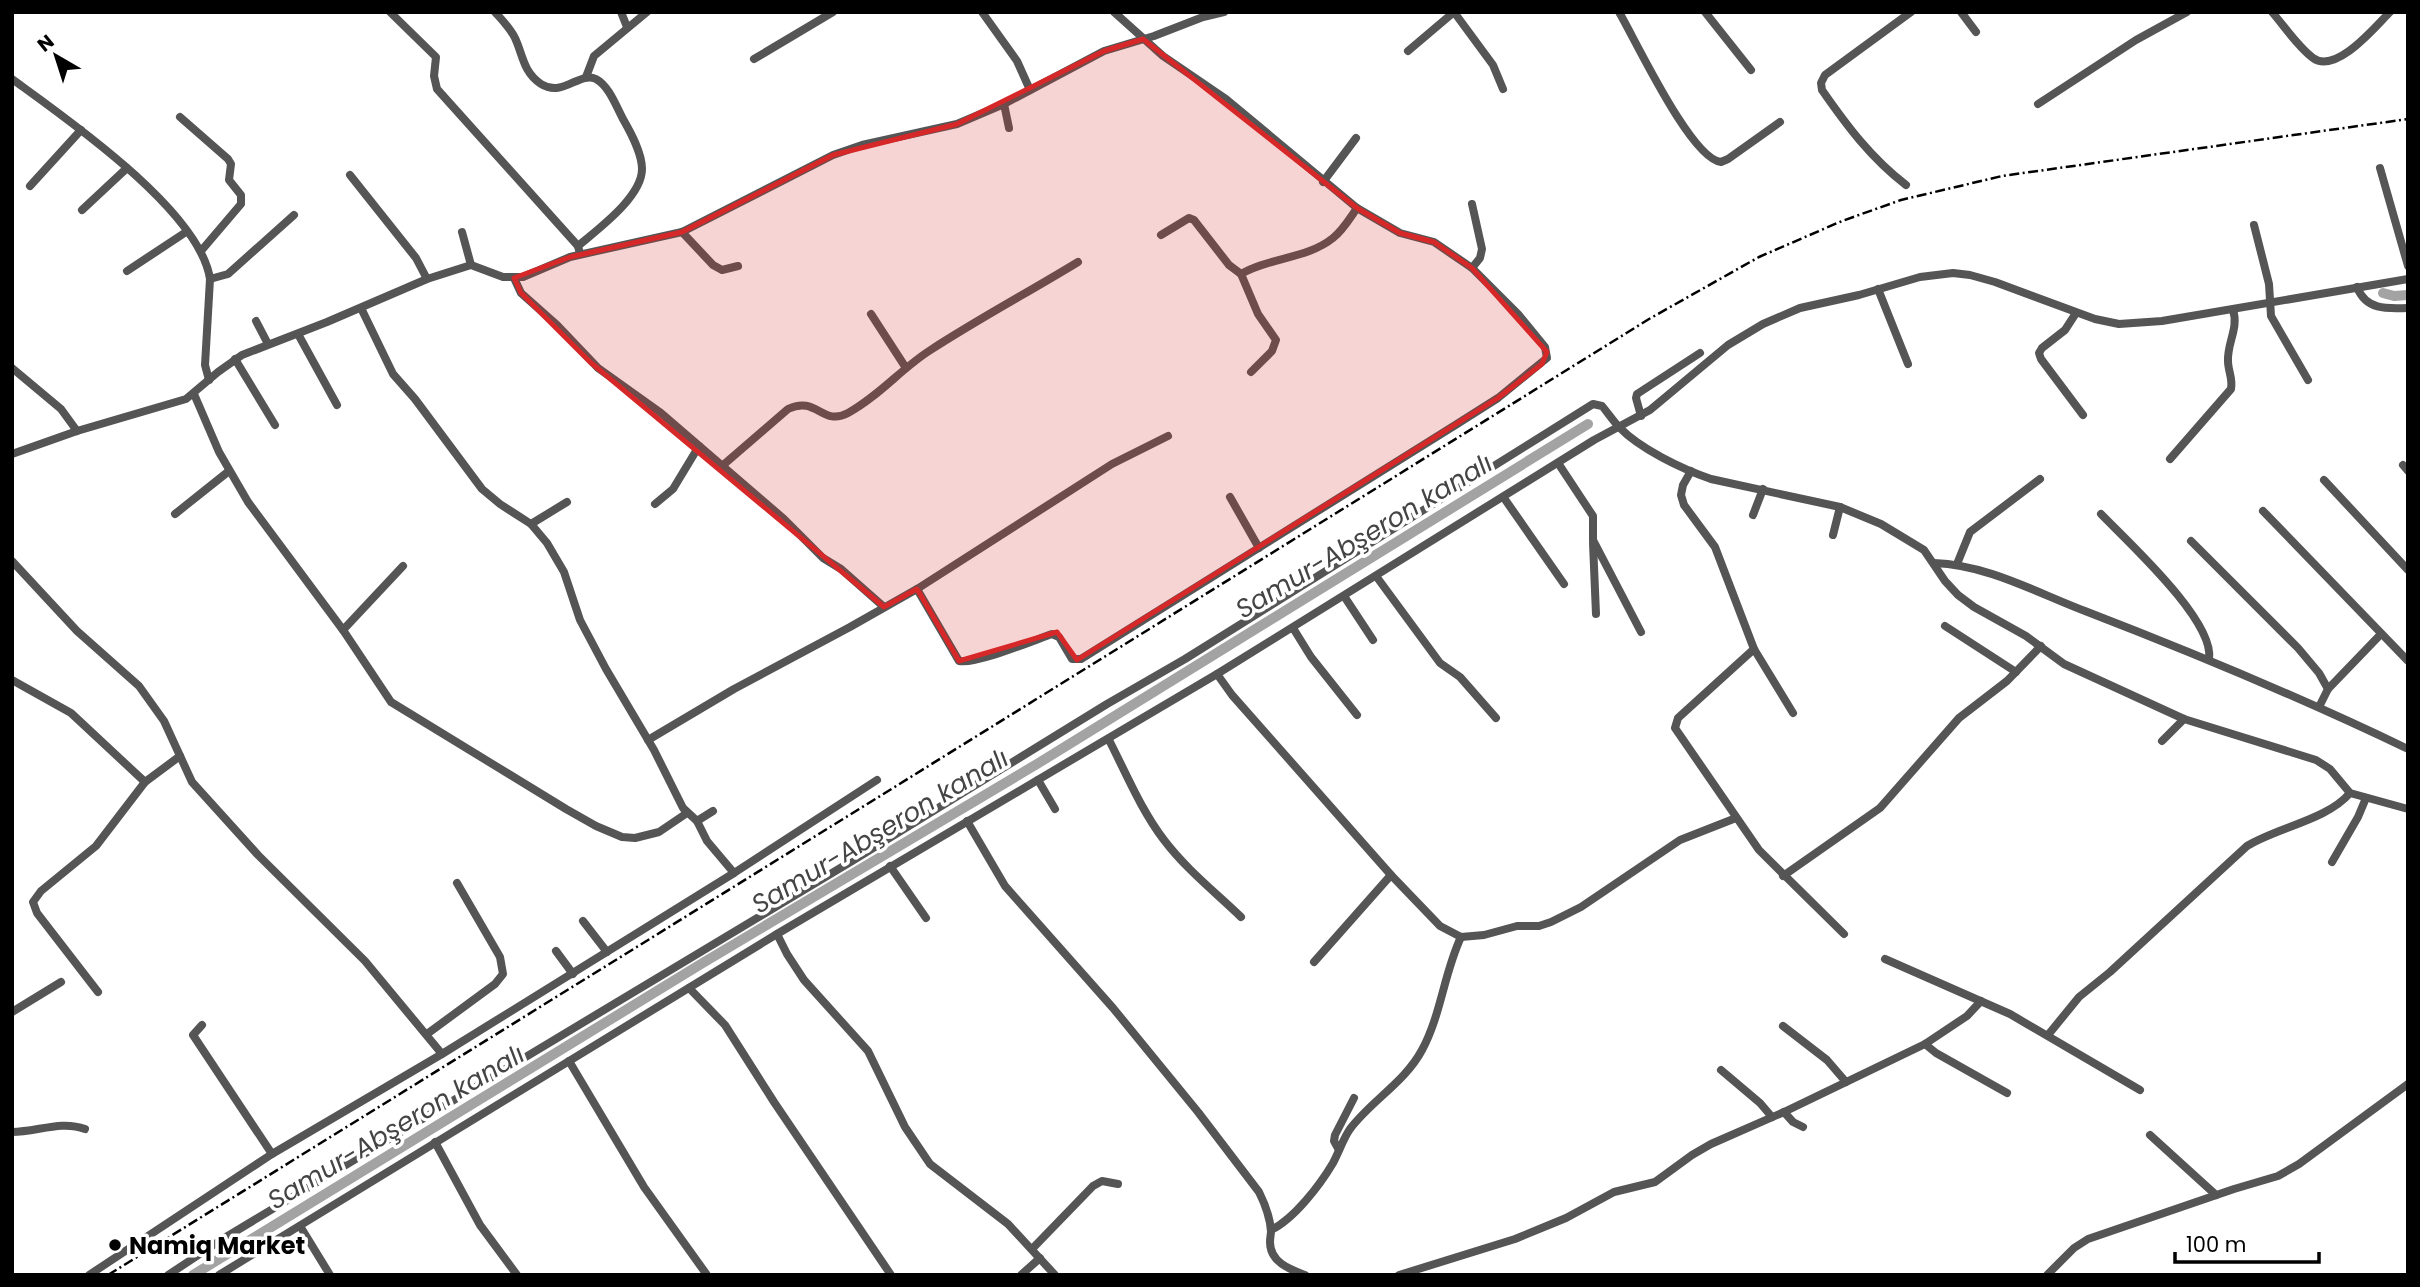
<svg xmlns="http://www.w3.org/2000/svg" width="2420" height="1287" viewBox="0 0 2420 1287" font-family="Poppins,sans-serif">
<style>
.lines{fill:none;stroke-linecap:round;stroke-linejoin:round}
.canal{stroke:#a3a3a3;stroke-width:10}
.minor{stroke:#555;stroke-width:8}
.rail{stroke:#000;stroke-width:2.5;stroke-dasharray:10 3.5 2 3.5;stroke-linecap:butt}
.marked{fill:#d62828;fill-opacity:0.2;stroke:#d62828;stroke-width:5;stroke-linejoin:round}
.poi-dot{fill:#000;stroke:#fff;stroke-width:2.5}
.labels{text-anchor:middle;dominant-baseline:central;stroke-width:7;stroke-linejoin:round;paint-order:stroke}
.poi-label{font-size:24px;font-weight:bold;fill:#000;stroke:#fff;text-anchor:start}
.water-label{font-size:26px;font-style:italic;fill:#444;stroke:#fff}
</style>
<rect width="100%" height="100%" fill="#fff"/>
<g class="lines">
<g class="canal">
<polyline points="2383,293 2394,296 2408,295"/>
<polyline points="193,1275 701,964 1037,764 1588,424"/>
</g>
<g class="minor">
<polyline points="390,12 436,57 434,76 437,89 578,246"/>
<path d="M495,12C502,20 510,28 515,38C523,55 523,72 541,84C563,98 579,71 596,79C609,86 616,106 623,119C631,133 642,153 642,169C642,197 598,229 578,246L580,254"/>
<polyline points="621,12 627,27"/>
<polyline points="982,12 1017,61 1030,90"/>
<polyline points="1454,12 1493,65 1503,89"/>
<path d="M1619,12C1636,41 1691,159 1721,162L1728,159L1780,122"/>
<polyline points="1705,12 1751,70"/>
<polyline points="1961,12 1976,32"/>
<path d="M2272,12C2285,27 2298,47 2313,58C2336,75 2376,26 2390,12"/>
<polyline points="1408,51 1454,12"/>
<polyline points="754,59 833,12"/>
<polyline points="586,77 594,56 647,12"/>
<path d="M12,79C67,119 200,211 210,279L205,365L209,380"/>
<polyline points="1004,104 1009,128"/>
<polyline points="2038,104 2136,40 2187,12"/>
<polyline points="180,117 228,159 231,164 229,180 241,195 241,204 201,251"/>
<polyline points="2380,168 2408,266"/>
<polyline points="350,175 416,258 427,279"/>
<polyline points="1323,182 1356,138"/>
<path d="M1906,185C1871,158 1847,126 1822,90L1821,83L1825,75L1911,12"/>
<polyline points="30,186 81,130"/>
<polyline points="82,210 127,168"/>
<polyline points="2254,225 2269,284 2271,316 2308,380"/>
<polyline points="462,232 471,265"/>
<polyline points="682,232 713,265 722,270 738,266"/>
<polyline points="1161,235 1189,218 1194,220 1229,265 1241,274"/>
<polyline points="1472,268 1480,258 1482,249 1472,204"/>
<polyline points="127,271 186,232"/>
<polyline points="514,278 521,293 557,325 598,368 661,413 784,519 823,558 841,569 884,607"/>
<polyline points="210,279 228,274 294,215"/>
<path d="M2357,287C2366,310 2386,309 2408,308"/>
<polyline points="1878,289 1908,364"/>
<polyline points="361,308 393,374 415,399 482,489 500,504 531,524 547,543 564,572 580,620 606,669 654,750 683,808 697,821 713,811"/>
<polyline points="2076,313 2065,330 2042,348 2039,353 2041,359 2083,415"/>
<polyline points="871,314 906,368"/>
<polyline points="256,321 268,344"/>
<polyline points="298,334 337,405"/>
<polyline points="235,359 275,425"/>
<polyline points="12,368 61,409 77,431"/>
<path d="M1251,372L1272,351L1276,340L1258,314L1241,274C1270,257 1307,259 1333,238C1343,230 1350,218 1357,208"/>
<polyline points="194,394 219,452 248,502 343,630 391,702 566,809 596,826 622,837 635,838 659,832 687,813"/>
<polyline points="1641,416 1636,398 1637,394 1700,353"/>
<polyline points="12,454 77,431 186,399 218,372 242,355 327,322 427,279 471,265 503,277 523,277 570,257 682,232 833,155 862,145 957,124 1004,104 1104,51 1154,36 1203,17 1224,12"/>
<path d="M2170,459L2231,389C2233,378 2228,371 2228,361C2227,343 2239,328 2233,310"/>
<polyline points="1558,463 1593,516 1593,540 1641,632"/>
<polyline points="2403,465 2408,471"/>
<path d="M722,466L788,409C817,395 822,427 848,413C879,396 901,369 929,351C978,319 1029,292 1078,262"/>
<polyline points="1691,471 1683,485 1681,495 1684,505 1715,547 1754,649 1793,713"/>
<polyline points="2324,480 2408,570"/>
<polyline points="1230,497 1259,548"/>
<polyline points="1504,498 1564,584"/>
<polyline points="655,504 673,489 699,446"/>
<polyline points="2263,511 2408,661"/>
<polyline points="175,514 229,471"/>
<path d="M2101,514C2128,542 2215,621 2209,659"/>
<polyline points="1753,515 1763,489"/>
<polyline points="531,524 567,502"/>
<polyline points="1833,535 1840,507"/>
<polyline points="2191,541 2298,648 2319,673 2328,689 2319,707"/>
<polyline points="1593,543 1596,614"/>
<polyline points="12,561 77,631 139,686 164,721 192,782 258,855 365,961 442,1054"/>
<path d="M1934,563C1988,565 2035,592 2085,611C2194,653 2302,698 2408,749"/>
<polyline points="1957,564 1970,532 2040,479"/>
<polyline points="1376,576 1440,663 1460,677 1496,718"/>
<path d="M917,589L959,661C977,664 1032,641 1052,634L1059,637L1072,659H1081L1457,424L1498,398L1547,358L1545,347L1518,314L1472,268L1434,242L1400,233L1357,208L1226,99L1163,56L1114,12"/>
<polyline points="1344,596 1373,640"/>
<polyline points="1945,626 2016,672"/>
<polyline points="1293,628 1311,657 1357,715"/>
<polyline points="343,630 403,566"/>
<polyline points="1754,649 1678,718 1675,728 1759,850 1844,934"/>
<polyline points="1217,674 1232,695 1391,875 1440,926 1461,937 1484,935 1517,926 1539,926 1551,922 1581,907 1680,840 1736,818"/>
<polyline points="12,680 71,713 145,782"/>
<polyline points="2328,689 2381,634"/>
<polyline points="648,740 734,689 850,627 917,589 1112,464 1168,436"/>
<path d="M1109,740C1126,773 1141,810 1164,840C1186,869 1215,892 1241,917"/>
<polyline points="2162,741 2184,719"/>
<polyline points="1038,780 1055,809"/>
<path d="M967,821L1005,886L1113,1008L1198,1112L1259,1192C1265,1204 1270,1218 1271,1231C1271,1234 1270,1238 1270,1242C1270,1262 1289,1269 1305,1275"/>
<polyline points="2332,862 2358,817 2366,798"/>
<polyline points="890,866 926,918"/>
<polyline points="734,873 877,780"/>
<polyline points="1783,876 1880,808 1959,718 2007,681 2041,646"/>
<polyline points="583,921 607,952"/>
<polyline points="777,934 787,954 804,980 868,1051 905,1127 930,1164 1008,1224 1055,1275"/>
<polyline points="556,951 573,974"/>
<polyline points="1885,959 2010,1014 2140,1090"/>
<polyline points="1314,962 1391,875"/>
<polyline points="689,988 725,1025 774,1102 891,1275"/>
<polyline points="98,992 37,913 33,902 41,891 96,846 145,782 180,756"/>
<polyline points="12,1012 61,982"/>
<polyline points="202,1025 193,1035 272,1154"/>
<polyline points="1783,1026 1827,1060 1846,1082"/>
<polyline points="427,1034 495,984 503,974 500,957 457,883"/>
<path d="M2048,1035L2079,997L2110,972L2247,846C2278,827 2327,820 2350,793"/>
<polyline points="1925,1044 1936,1053 2007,1093"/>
<polyline points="569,1061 644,1187 707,1275"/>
<polyline points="1721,1070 1760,1103 1772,1117"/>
<polyline points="1784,1112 1793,1122 1803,1127"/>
<path d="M12,1132C37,1132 61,1120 85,1129"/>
<polyline points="2150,1135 2216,1195"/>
<polyline points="435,1142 480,1225 517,1275"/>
<polyline points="1339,1150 1334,1141 1335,1135 1354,1098"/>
<polyline points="300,1226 330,1275"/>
<path d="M1271,1230C1294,1219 1320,1185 1333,1163C1339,1152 1343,1139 1350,1129C1371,1101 1405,1082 1422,1050C1441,1015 1444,973 1461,937"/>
<polyline points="1032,1249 1093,1186 1102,1181 1118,1184"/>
<polyline points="89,1275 272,1154 442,1054 734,873 707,841 697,821"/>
<path d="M168,1275L221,1240L852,861L1107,704L1185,659L1593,404L1602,406C1608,413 1613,421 1619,427C1640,449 1682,469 1711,479L1840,507L1881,524L1924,550L1945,581L1958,595L1974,607L2026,636L2064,664L2184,719L2316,760L2330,769L2350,793L2408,809"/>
<polyline points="219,1275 777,934 1217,674 1594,440 1650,410 1728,345 1763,324 1800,308 1859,295 1920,277 1953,273 1970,275 1995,282 2095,319 2119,324 2162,321 2408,279"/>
<polyline points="1021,1275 1040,1258"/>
<polyline points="1399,1275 1515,1239 1566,1218 1614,1192 1655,1182 1692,1155 1711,1144 1784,1112 1925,1044 1967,1016 1981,1001"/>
<polyline points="2047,1275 2074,1248 2088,1239 2234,1189 2278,1176 2299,1164 2408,1084"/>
</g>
<polyline class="rail" points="108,1275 1649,319 1759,257 1842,221 1901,200 2002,176 2408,119"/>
</g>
<path class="marked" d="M1143,39L1357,208L1400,233L1434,242L1472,268L1547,352L1542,364L1498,398L1077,660L1057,632L959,661L917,589L884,607L590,362L521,293L514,278L570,257L682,232L833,155L957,124L1104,51Z"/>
<circle class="poi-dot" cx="115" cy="1245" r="7"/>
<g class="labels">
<g class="poi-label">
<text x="129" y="1245">Namiq Market</text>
</g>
<g class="water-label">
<text transform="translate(1364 536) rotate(-31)">Samur-Abşeron kanalı</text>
<text transform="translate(880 831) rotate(-31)">Samur-Abşeron kanalı</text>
<text transform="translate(396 1127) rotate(-31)">Samur-Abşeron kanalı</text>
</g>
</g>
<rect width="2420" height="1287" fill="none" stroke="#000000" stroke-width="28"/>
<g transform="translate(56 56) rotate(321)" stroke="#ffffff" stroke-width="5" paint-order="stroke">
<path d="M0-5L12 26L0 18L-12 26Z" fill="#000000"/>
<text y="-10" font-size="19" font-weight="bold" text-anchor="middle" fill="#000000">N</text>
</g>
<path d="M2175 1252v10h144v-10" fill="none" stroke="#000000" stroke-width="3.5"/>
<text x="2186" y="1252" font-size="21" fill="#000000" stroke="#ffffff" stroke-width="5" paint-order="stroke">100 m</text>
</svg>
